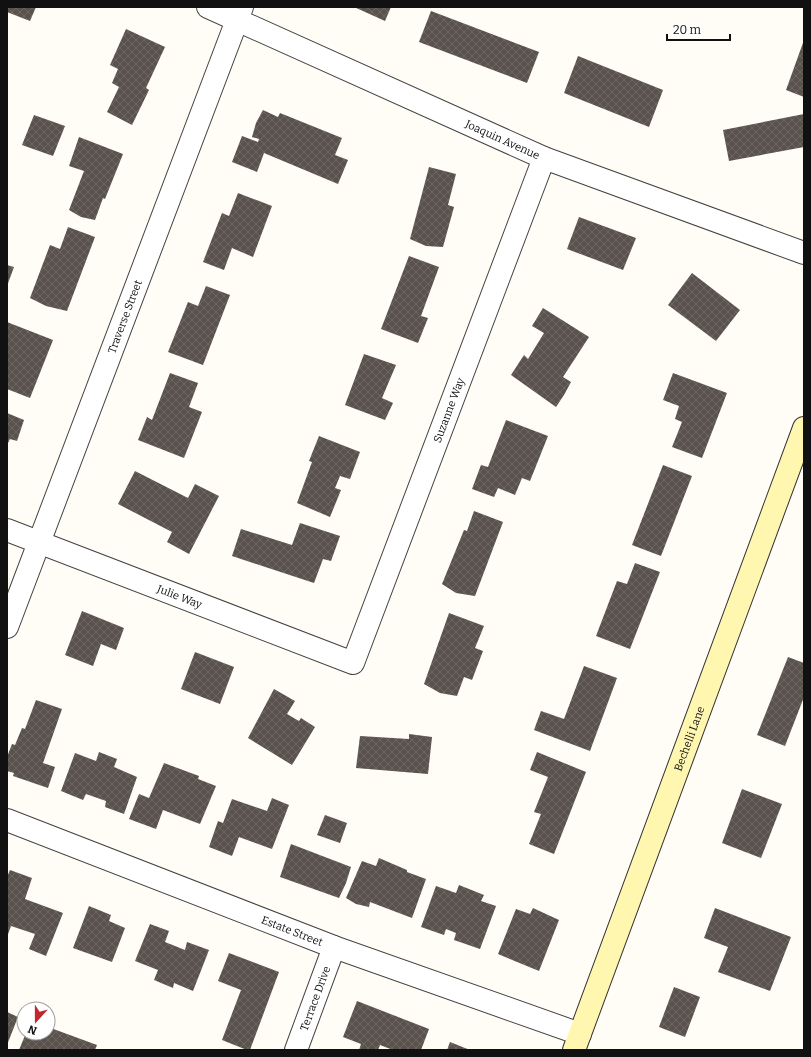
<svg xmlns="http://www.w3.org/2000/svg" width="811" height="1057" viewBox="0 0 811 1057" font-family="Bitter,serif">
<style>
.building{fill:url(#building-cross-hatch)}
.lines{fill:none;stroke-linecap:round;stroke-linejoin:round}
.minor-casing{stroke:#444;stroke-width:24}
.secondary-casing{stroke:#333;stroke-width:24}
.minor{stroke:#fff;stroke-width:22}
.secondary{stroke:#fff6b0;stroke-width:22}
.labels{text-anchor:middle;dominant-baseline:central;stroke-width:4;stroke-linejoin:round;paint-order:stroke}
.street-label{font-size:11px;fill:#111;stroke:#fff}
</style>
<defs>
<pattern id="building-cross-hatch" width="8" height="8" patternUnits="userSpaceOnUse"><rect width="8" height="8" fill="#5a524d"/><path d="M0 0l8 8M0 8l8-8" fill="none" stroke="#6d6662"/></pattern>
</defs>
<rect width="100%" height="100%" fill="#fffdf5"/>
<g class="building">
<polygon points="7,7 36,7 30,21 7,12"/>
<polygon points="354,7 391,7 385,21"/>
<polygon points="431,11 539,52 527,83 419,42"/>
<polygon points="126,29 165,47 146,88 149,90 132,125 107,112 119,87 112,83 118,69 110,65"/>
<polygon points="804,40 804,97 786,90"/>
<polygon points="578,56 663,90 649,127 564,93"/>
<polygon points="263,110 278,117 280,113 342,138 335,155 348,160 338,184 264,153 257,172 232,162 242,136 258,142 259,139 252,137 256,123"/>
<polygon points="804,114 804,147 729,161 723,130"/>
<polygon points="34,115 65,126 53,156 22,145"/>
<polygon points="79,137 123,154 105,199 103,198 95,220 81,217 69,210 84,171 69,166"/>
<polygon points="429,167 456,174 448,205 454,207 443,247 426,246 410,239"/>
<polygon points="238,193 272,206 253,257 232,248 224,270 203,262 222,213 229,216"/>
<polygon points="579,217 636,238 623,270 567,249"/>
<polygon points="68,227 95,237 67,311 46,306 30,298 50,245 60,249"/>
<polygon points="409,256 439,267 421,316 428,318 418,343 381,329"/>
<polygon points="7,265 14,267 7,286"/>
<polygon points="692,273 740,310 716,341 668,305"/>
<polygon points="206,286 230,295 203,365 168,352 188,302 198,306"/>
<polygon points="543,308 589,337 563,377 571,382 564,395 556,407 511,375 524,355 528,359 544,333 532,326"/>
<polygon points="7,322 53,340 30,398 7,389"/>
<polygon points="364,354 396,365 382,398 393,403 385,420 345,405"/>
<polygon points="170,373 198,383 189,407 202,412 184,458 138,440 147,417 152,420"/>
<polygon points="673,373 727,393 702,458 672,447 682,422 675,419 679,406 663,400"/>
<polygon points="7,413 24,420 17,441 10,439 7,445"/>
<polygon points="506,420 548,436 530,481 522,478 515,495 498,488 494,497 472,489 481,465 488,467"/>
<polygon points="319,436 360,452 350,479 340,476 335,488 341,490 330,517 297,503 312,462 309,461"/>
<polygon points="663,465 692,476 661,556 632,545"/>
<polygon points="135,471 188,498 195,484 219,496 189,554 167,542 172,532 118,504"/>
<polygon points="474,511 503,522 475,596 456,593 442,584 464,530 467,531"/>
<polygon points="300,523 340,536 331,561 323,559 314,583 232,556 241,529 292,545"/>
<polygon points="635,563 660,572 630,649 596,636 617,581 627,584"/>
<polygon points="82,611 124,628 116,650 101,644 93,666 65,655"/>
<polygon points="449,613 484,626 475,648 483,651 472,680 464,677 457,696 440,693 424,684"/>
<polygon points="195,652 234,667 220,704 181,689"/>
<polygon points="788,657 804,663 804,697 785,746 757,735"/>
<polygon points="584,666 617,678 590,751 534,730 541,711 564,719"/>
<polygon points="274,689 295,701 287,714 299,721 301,718 315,727 292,765 248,738"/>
<polygon points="36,700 62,709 43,763 55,767 48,788 13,776 14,773 7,771 7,757 12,744 15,745 22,728 25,729"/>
<polygon points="409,734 432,737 428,774 356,768 360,736 409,739"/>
<polygon points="99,752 117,759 114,767 137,777 124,814 105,807 106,801 86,794 83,800 61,791 75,753 96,761"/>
<polygon points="537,752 586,772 554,854 529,844 541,814 534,812 548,777 530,770"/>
<polygon points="164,763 199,776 198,779 216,786 200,824 163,810 156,829 129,819 139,794 149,798"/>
<polygon points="742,789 782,804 761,858 722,843"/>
<polygon points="272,798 289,805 272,849 239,837 232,856 209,847 218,821 223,823 232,799 267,811"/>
<polygon points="325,815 347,823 340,843 317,835"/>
<polygon points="291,844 351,867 346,883 339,898 280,877"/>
<polygon points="379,858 407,870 407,872 426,879 412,918 370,902 369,907 356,904 346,898 362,861 376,866"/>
<polygon points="10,870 32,878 25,899 63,913 46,956 29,949 35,934 11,926 7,937 7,877"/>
<polygon points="459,885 484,895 481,901 496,906 480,949 454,940 456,933 446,929 444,935 421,927 436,886 456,893"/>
<polygon points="89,906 111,915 109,921 125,928 112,962 73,948"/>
<polygon points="533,908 559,920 539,971 498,954 516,909 530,914"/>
<polygon points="715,908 791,937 770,991 718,972 728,947 704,938"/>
<polygon points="150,924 169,931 165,942 185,950 187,942 209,950 193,991 174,983 173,988 154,980 158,970 135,961"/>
<polygon points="229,953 279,972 250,1050 247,1050 222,1040 241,990 218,981"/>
<polygon points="674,987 700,997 685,1037 659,1027"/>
<polygon points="357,1001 429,1029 421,1050 393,1050 380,1045 378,1050 359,1050 361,1044 343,1037"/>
<polygon points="7,1012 18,1017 7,1045"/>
<polygon points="48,1027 97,1045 95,1050 19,1050 26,1033 48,1033"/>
<polygon points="450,1042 470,1050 447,1050"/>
</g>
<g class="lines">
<defs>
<g id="minor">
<path id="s1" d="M208,7L544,158L804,253"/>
<path id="s2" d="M7,530L353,663L544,158"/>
<path id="s3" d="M7,627L242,7"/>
<path id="s4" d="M7,820L334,947L580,1034"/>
<path id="s5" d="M296,1050L334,947"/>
</g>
<g id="secondary">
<path id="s6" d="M574,1050L804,428"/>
</g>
</defs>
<use href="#minor" class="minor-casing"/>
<use href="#secondary" class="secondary-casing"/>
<use href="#minor" class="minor"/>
<use href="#secondary" class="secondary"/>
</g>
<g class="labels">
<g class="street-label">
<text stroke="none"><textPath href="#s1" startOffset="323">Joaquin Avenue</textPath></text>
<text stroke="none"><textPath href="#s3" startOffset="332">Traverse Street</textPath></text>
<text stroke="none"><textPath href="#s2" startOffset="641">Suzanne Way</textPath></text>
<text stroke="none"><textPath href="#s2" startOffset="185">Julie Way</textPath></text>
<text stroke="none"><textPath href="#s6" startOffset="332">Bechelli Lane</textPath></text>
<text stroke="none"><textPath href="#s4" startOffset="306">Estate Street</textPath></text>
<text stroke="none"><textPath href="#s5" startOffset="55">Terrace Drive</textPath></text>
</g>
</g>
<rect width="811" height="1057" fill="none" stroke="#111111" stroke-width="16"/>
<g transform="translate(36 1021) rotate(201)"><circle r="19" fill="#ffffff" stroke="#a0a0a0"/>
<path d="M0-3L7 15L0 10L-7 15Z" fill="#c4262e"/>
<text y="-6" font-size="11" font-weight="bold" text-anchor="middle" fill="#111111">N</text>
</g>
<path d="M667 34v6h63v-6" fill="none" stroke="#111111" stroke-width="2"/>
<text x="673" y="34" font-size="12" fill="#111111" stroke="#ffffff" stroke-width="3" paint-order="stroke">20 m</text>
</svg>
